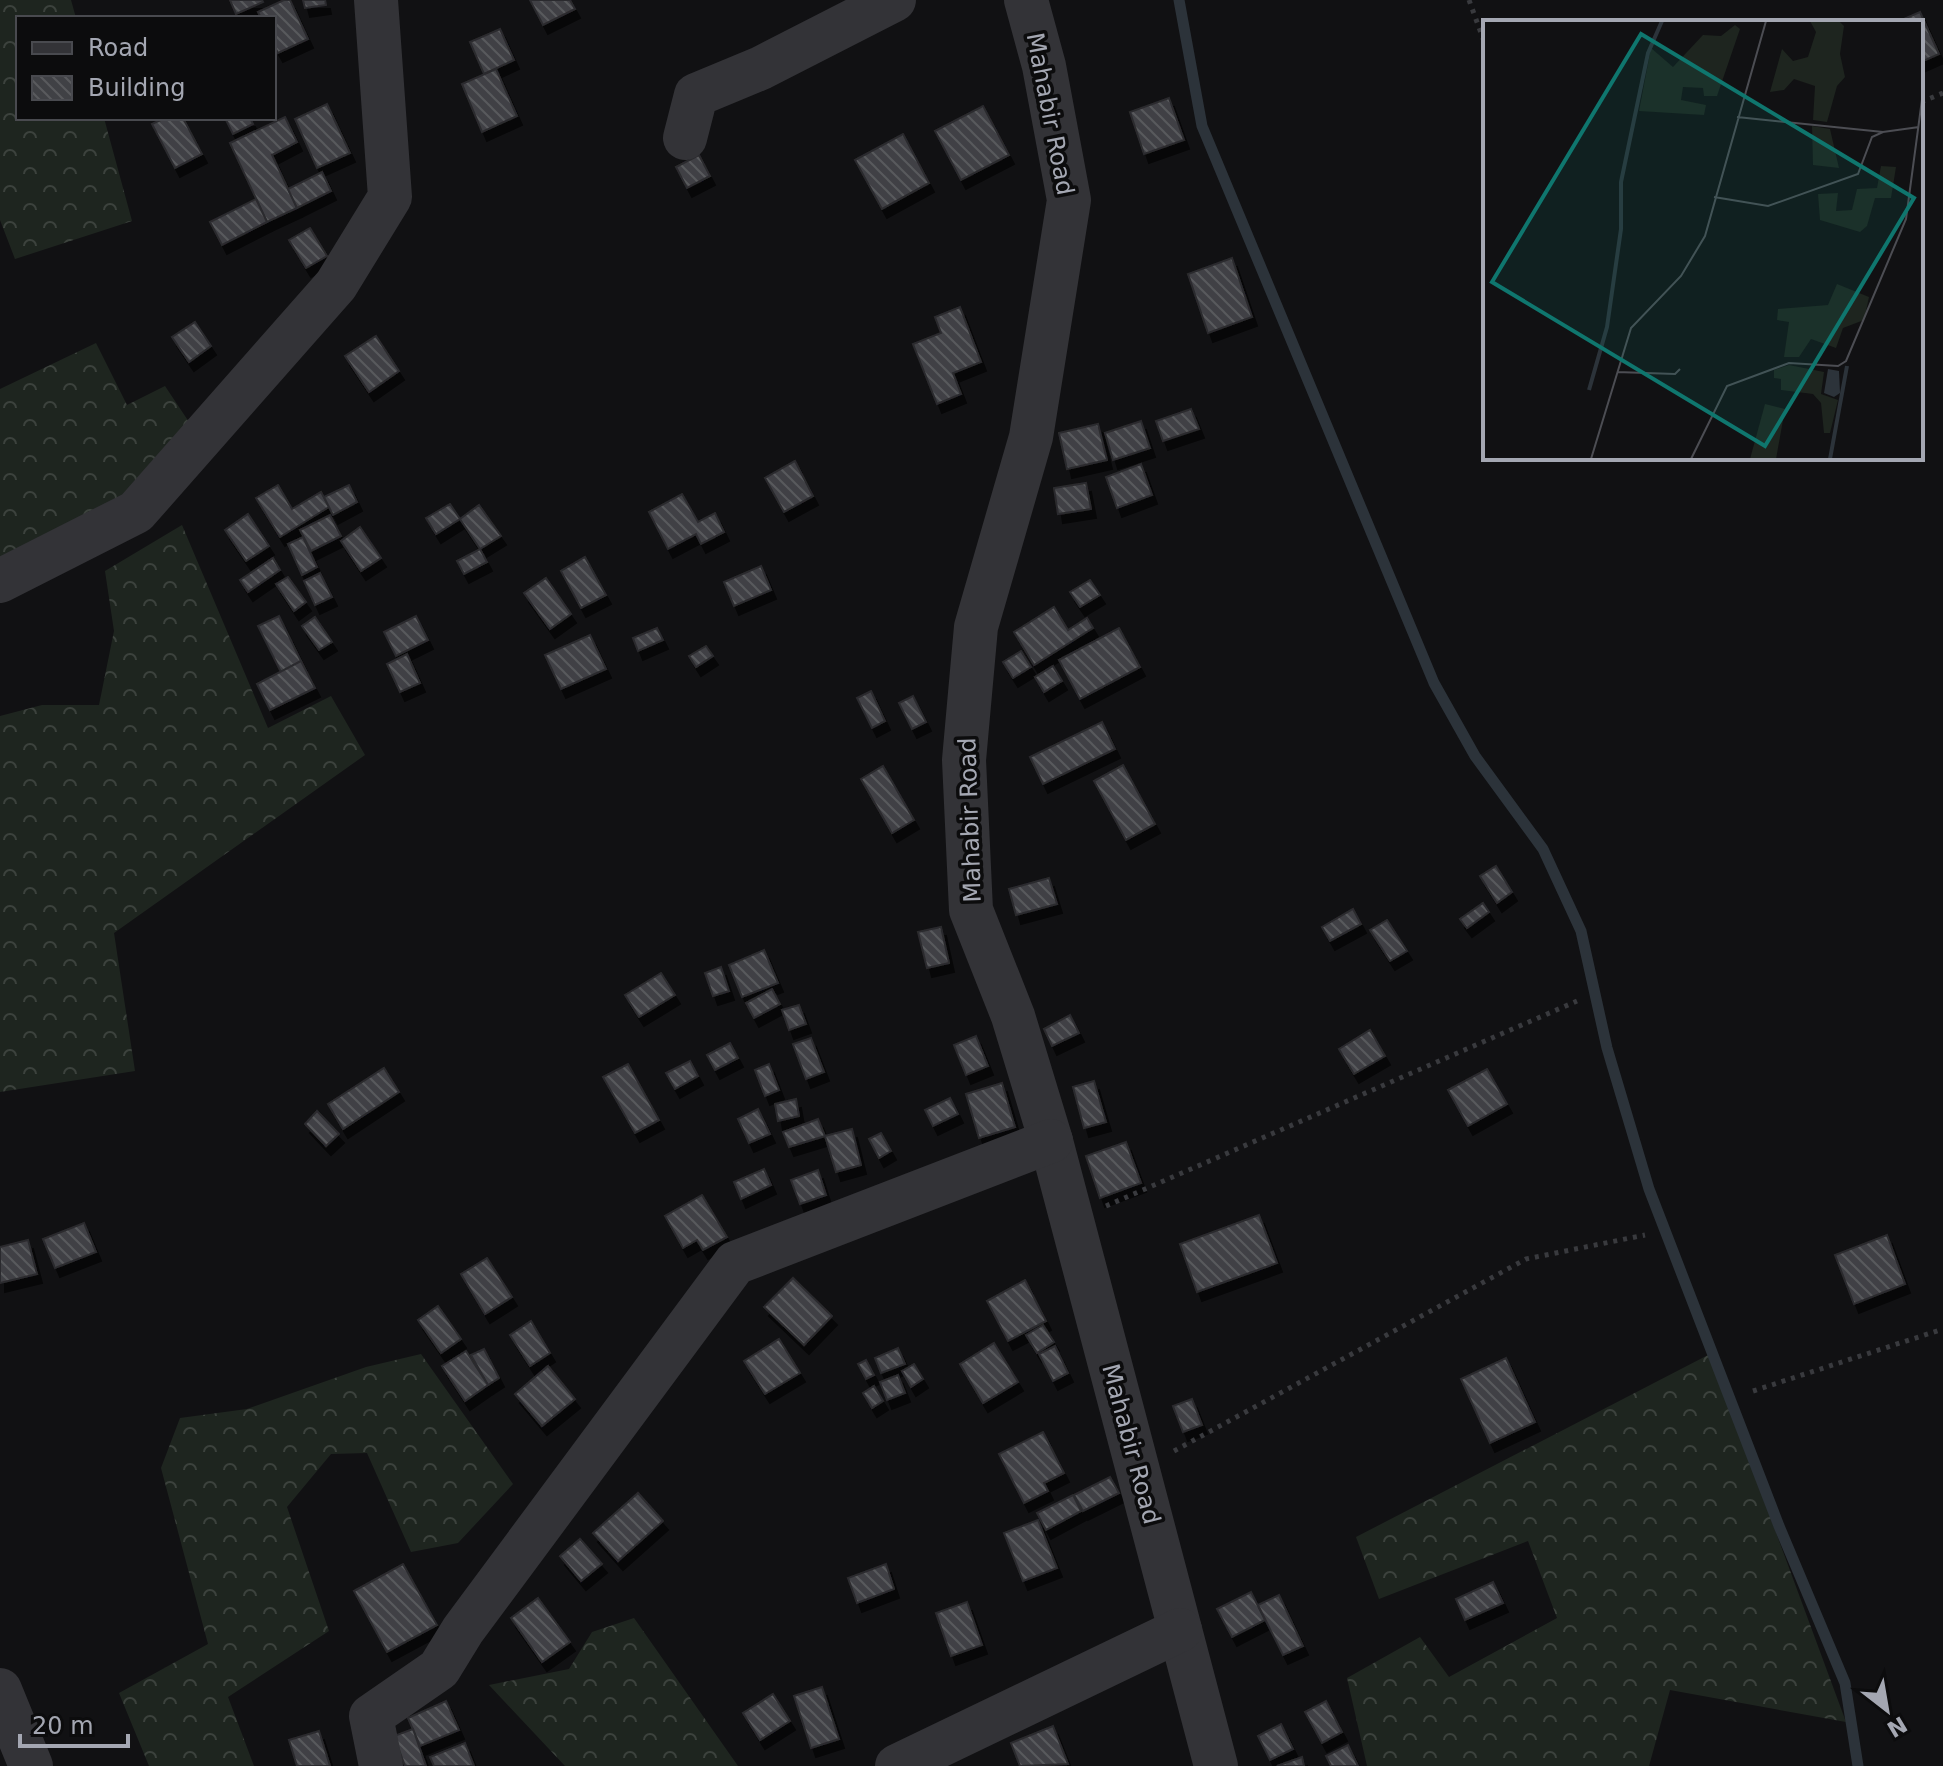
<svg xmlns="http://www.w3.org/2000/svg" width="1943" height="1766" viewBox="0 0 1943 1766" font-family="'DejaVu Sans',sans-serif">
<style>
.forest{fill:url(#forest-crowns)}
.lines{fill:none;stroke-linecap:round;stroke-linejoin:round}
.stream{stroke:#2c333a;stroke-width:11}
.building{fill:url(#building-back-hatch);stroke:#2c2b2e;stroke-width:2;filter:url(#shadow)}
.path{stroke:#393a3e;stroke-width:5;stroke-dasharray:4 6;stroke-linecap:butt}
.minor{stroke:#333337;stroke-width:44}
.labels{text-anchor:middle;dominant-baseline:central;stroke-width:7;stroke-linejoin:round;paint-order:stroke}
.street-label{font-size:24px;fill:#a4a7b2;stroke:#0c0c0d}
.inset-river{fill:none;stroke:#2c333a;stroke-width:4}
.inset-road{fill:none;stroke:#4c4d53;stroke-width:2}
.view{fill:#0f766e;fill-opacity:0.15;stroke:#0f766e;stroke-width:4}
.inset-edge{fill:none;stroke:#a4a7b2;stroke-width:4}
</style>
<defs>
<pattern id="forest-crowns" width="20" height="18" patternUnits="userSpaceOnUse" patternTransform="scale(2)"><rect width="20" height="18" fill="#1e251f"/><path d="M2 6a3 3 0 1 1 6 0M12 15a3 3 0 1 1 6 0" fill="none" stroke="#3c423d"/></pattern>
<pattern id="building-back-hatch" width="6" height="6" patternUnits="userSpaceOnUse" patternTransform="scale(2)"><rect width="6" height="6" fill="#404145"/><path d="M-1 5l2 2M0 0l6 6M5-1l2 2" fill="none" stroke="#595a5d"/></pattern>
<filter id="shadow"><feDropShadow dx="5" dy="9" stdDeviation="0" flood-color="#0009"/></filter>
</defs>
<rect width="100%" height="100%" fill="#111113"/>
<g class="forest">
<polygon points="0,0 71,0 76,18 18,18 18,118 104,118 132,221 15,259 0,220"/>
<polygon points="96,343 127,405 165,386 193,428 129,503 0,563 0,389"/>
<polygon points="182,525 268,728 331,696 365,755 114,933 135,1071 0,1092 0,716 42,705 99,705 114,631 105,571"/>
<polygon points="421,1354 513,1484 458,1543 411,1552 367,1453 331,1454 287,1507 329,1631 228,1697 254,1766 149,1766 119,1693 208,1644 161,1468 180,1418 247,1409 366,1367"/>
<polygon points="1710,1354 1846,1722 1670,1690 1649,1766 1367,1766 1347,1678 1420,1637 1449,1677 1557,1618 1528,1541 1379,1599 1356,1537"/>
<polygon points="634,1618 738,1766 565,1766 489,1685 569,1669 592,1632"/>
</g>
<g class="lines">
<polyline class="stream" points="1179,0 1202,126 1434,683 1475,756 1543,849 1581,931 1607,1048 1649,1189 1779,1526 1845,1683 1858,1766"/>
</g>
<g class="building">
<polygon points="230,0 262,0 263,2 236,14"/>
<polygon points="284,0 290,0 308,39 278,53 274,46 274,18 261,18 258,12"/>
<polygon points="303,0 325,0 326,5 305,8"/>
<polygon points="530,0 570,0 575,9 543,25"/>
<polygon points="1920,12 1939,54 1921,62 1921,22 1897,22"/>
<polygon points="500,29 514,60 484,74 470,42"/>
<polygon points="496,69 517,116 482,132 462,84"/>
<polygon points="1169,98 1184,140 1144,154 1130,112"/>
<polygon points="327,104 350,153 317,168 295,119"/>
<polygon points="983,106 1009,155 961,180 935,131"/>
<polygon points="285,117 297,142 272,155 297,208 267,222 230,143"/>
<polygon points="165,118 183,118 202,154 175,168 152,124"/>
<polygon points="225,118 250,118 253,124 233,134"/>
<polygon points="903,134 929,183 882,209 855,160"/>
<polygon points="699,155 710,176 687,188 676,167"/>
<polygon points="322,172 331,191 297,208 288,189"/>
<polygon points="256,199 267,222 222,245 210,222"/>
<polygon points="310,228 327,256 306,268 289,240"/>
<polygon points="1232,258 1252,317 1208,333 1188,274"/>
<polygon points="960,307 981,362 953,373 961,394 937,404 913,344 941,333 935,317"/>
<polygon points="195,322 211,346 189,362 172,337"/>
<polygon points="376,336 399,371 369,392 345,356"/>
<polygon points="1191,409 1199,429 1163,441 1156,421"/>
<polygon points="1141,421 1150,448 1113,460 1105,433"/>
<polygon points="1098,424 1107,460 1067,469 1059,433"/>
<polygon points="795,461 813,496 784,512 765,478"/>
<polygon points="1141,464 1152,495 1117,508 1106,477"/>
<polygon points="1086,483 1091,509 1058,514 1054,488"/>
<polygon points="278,485 292,509 321,492 329,507 280,537 256,498"/>
<polygon points="349,485 357,502 333,515 324,497"/>
<polygon points="682,494 698,522 715,513 724,532 701,544 696,534 668,549 649,512"/>
<polygon points="450,504 460,519 436,534 426,518"/>
<polygon points="479,505 501,536 480,549 460,519"/>
<polygon points="248,514 269,546 246,561 225,530"/>
<polygon points="330,515 341,536 311,551 300,530"/>
<polygon points="360,527 381,558 361,571 341,541"/>
<polygon points="303,537 317,567 302,575 288,544"/>
<polygon points="480,549 487,562 464,574 457,561"/>
<polygon points="585,557 606,595 581,608 561,571"/>
<polygon points="273,558 280,570 248,592 240,580"/>
<polygon points="761,566 771,590 734,606 724,582"/>
<polygon points="320,573 332,597 315,605 304,581"/>
<polygon points="288,577 306,602 294,611 276,584"/>
<polygon points="546,578 571,614 550,629 524,593"/>
<polygon points="1090,580 1100,595 1080,607 1070,592"/>
<polygon points="1054,607 1068,630 1087,618 1093,628 1034,665 1014,632"/>
<polygon points="279,616 301,661 281,672 258,626"/>
<polygon points="416,616 428,640 396,656 384,632"/>
<polygon points="315,617 332,642 319,650 302,626"/>
<polygon points="657,628 663,640 638,651 633,638"/>
<polygon points="1119,628 1140,667 1080,699 1059,660"/>
<polygon points="590,635 606,669 561,689 545,655"/>
<polygon points="706,646 713,656 696,667 689,656"/>
<polygon points="1021,651 1031,667 1013,678 1003,662"/>
<polygon points="407,654 420,683 400,692 387,664"/>
<polygon points="301,661 315,688 270,710 257,684"/>
<polygon points="1053,666 1062,681 1044,692 1035,677"/>
<polygon points="871,691 885,721 872,728 857,698"/>
<polygon points="913,696 926,722 912,729 899,703"/>
<polygon points="1102,722 1115,749 1043,784 1030,757"/>
<polygon points="1123,765 1155,824 1126,840 1094,781"/>
<polygon points="883,766 914,820 892,833 861,779"/>
<polygon points="1496,866 1512,892 1497,903 1480,876"/>
<polygon points="1049,878 1057,904 1016,915 1009,889"/>
<polygon points="1483,903 1489,912 1467,928 1460,919"/>
<polygon points="1353,909 1361,924 1330,941 1322,927"/>
<polygon points="1387,920 1407,951 1390,961 1370,930"/>
<polygon points="941,927 949,963 927,968 918,932"/>
<polygon points="764,950 778,983 742,997 729,965"/>
<polygon points="721,967 729,991 713,996 705,973"/>
<polygon points="661,973 675,995 639,1017 625,995"/>
<polygon points="772,989 780,1004 754,1018 746,1003"/>
<polygon points="799,1005 806,1024 789,1030 782,1010"/>
<polygon points="1070,1015 1079,1033 1052,1046 1044,1029"/>
<polygon points="1370,1030 1385,1056 1354,1074 1339,1049"/>
<polygon points="976,1036 988,1066 966,1075 954,1045"/>
<polygon points="811,1038 824,1072 806,1079 793,1044"/>
<polygon points="730,1043 738,1058 715,1070 707,1055"/>
<polygon points="690,1061 698,1076 675,1089 666,1073"/>
<polygon points="628,1064 659,1120 635,1133 603,1077"/>
<polygon points="769,1064 779,1090 765,1096 755,1070"/>
<polygon points="384,1068 399,1092 343,1129 328,1104"/>
<polygon points="1487,1069 1507,1104 1468,1126 1448,1090"/>
<polygon points="1094,1081 1106,1122 1084,1128 1073,1087"/>
<polygon points="1002,1083 1015,1127 979,1138 966,1094"/>
<polygon points="950,1098 958,1114 933,1126 925,1110"/>
<polygon points="796,1099 799,1116 778,1121 775,1104"/>
<polygon points="758,1109 770,1134 749,1143 738,1119"/>
<polygon points="317,1111 339,1134 326,1146 305,1124"/>
<polygon points="818,1119 825,1136 789,1147 783,1132"/>
<polygon points="852,1129 861,1165 836,1172 825,1136"/>
<polygon points="881,1133 891,1151 879,1158 869,1139"/>
<polygon points="1126,1142 1141,1183 1100,1198 1086,1156"/>
<polygon points="764,1169 771,1185 741,1199 734,1182"/>
<polygon points="818,1170 826,1195 800,1204 791,1180"/>
<polygon points="702,1195 727,1237 703,1250 697,1240 683,1248 665,1216"/>
<polygon points="1259,1215 1277,1263 1197,1292 1180,1244"/>
<polygon points="84,1223 96,1252 55,1268 43,1239"/>
<polygon points="1887,1235 1905,1284 1854,1304 1835,1255"/>
<polygon points="28,1240 37,1274 0,1283 0,1247"/>
<polygon points="487,1258 512,1297 485,1314 461,1274"/>
<polygon points="793,1278 832,1316 804,1345 764,1307"/>
<polygon points="1025,1280 1046,1321 1008,1341 987,1301"/>
<polygon points="438,1306 461,1339 441,1353 418,1320"/>
<polygon points="531,1321 550,1353 530,1366 510,1335"/>
<polygon points="1043,1325 1054,1342 1037,1353 1026,1335"/>
<polygon points="779,1339 800,1373 765,1394 744,1361"/>
<polygon points="994,1343 1018,1382 983,1403 960,1364"/>
<polygon points="1055,1346 1068,1373 1053,1381 1039,1354"/>
<polygon points="898,1348 905,1364 881,1373 875,1358"/>
<polygon points="484,1349 499,1378 488,1385 471,1355"/>
<polygon points="466,1351 488,1385 465,1401 442,1366"/>
<polygon points="1506,1358 1535,1422 1490,1443 1461,1379"/>
<polygon points="866,1360 874,1375 866,1379 858,1364"/>
<polygon points="914,1364 923,1379 911,1387 902,1371"/>
<polygon points="548,1366 575,1399 542,1426 515,1394"/>
<polygon points="898,1375 905,1393 887,1400 880,1382"/>
<polygon points="874,1386 883,1401 872,1408 863,1393"/>
<polygon points="1192,1399 1202,1425 1183,1432 1173,1406"/>
<polygon points="1043,1432 1064,1473 1044,1483 1048,1491 1024,1503 999,1454"/>
<polygon points="1110,1477 1119,1493 1083,1511 1074,1495"/>
<polygon points="638,1493 663,1521 618,1561 593,1533"/>
<polygon points="1073,1495 1081,1511 1046,1530 1037,1513"/>
<polygon points="1038,1520 1057,1568 1023,1581 1004,1533"/>
<polygon points="580,1539 602,1564 581,1581 560,1556"/>
<polygon points="403,1564 437,1625 387,1652 354,1591"/>
<polygon points="886,1564 894,1589 857,1603 848,1578"/>
<polygon points="1493,1582 1503,1603 1465,1620 1456,1599"/>
<polygon points="1251,1592 1265,1620 1232,1637 1217,1609"/>
<polygon points="1279,1595 1303,1646 1283,1655 1258,1605"/>
<polygon points="538,1598 570,1642 542,1662 511,1618"/>
<polygon points="967,1602 982,1645 951,1656 936,1613"/>
<polygon points="822,1687 839,1739 811,1748 794,1696"/>
<polygon points="773,1694 790,1721 760,1740 743,1713"/>
<polygon points="446,1701 459,1730 420,1746 408,1718"/>
<polygon points="1326,1701 1342,1732 1322,1743 1305,1712"/>
<polygon points="1281,1724 1293,1749 1270,1760 1258,1736"/>
<polygon points="1053,1726 1068,1764 1020,1766 1011,1743"/>
<polygon points="413,1729 426,1766 405,1766 394,1736"/>
<polygon points="319,1731 330,1766 297,1766 289,1740"/>
<polygon points="465,1743 474,1766 434,1766 430,1757"/>
<polygon points="1348,1745 1358,1766 1331,1766 1326,1756"/>
<polygon points="1302,1757 1304,1766 1277,1766"/>
</g>
<g class="lines">
<g class="path">
<polyline points="1469,0 1485,44"/>
<polyline points="1921,102 1943,93"/>
<polyline points="1106,1206 1577,1001"/>
<polyline points="1753,1391 1943,1329"/>
<polyline points="1174,1451 1526,1259 1645,1235"/>
</g>
<g class="minor">
<polyline points="1026,0 1044,66 1069,200 1031,437 976,627 964,760 971,910 1013,1016 1051,1141 1216,1766"/>
<polyline points="685,138 696,95 761,68 894,0"/>
<polyline points="0,581 136,512 336,285 390,197 376,0"/>
<polyline points="0,1690 31,1766"/>
<polyline points="381,1766 371,1716 439,1669 463,1630 735,1263 1051,1141"/>
<polyline points="897,1766 1180,1630"/>
</g>
</g>
<g class="labels">
<g class="street-label">
<text transform="translate(1050 114) rotate(79)">Mahabir Road</text>
<text transform="translate(970 820) rotate(-92)">Mahabir Road</text>
<text transform="translate(1131 1444) rotate(75)">Mahabir Road</text>
</g>
</g>
<g transform="translate(1483 20)">
<rect width="440" height="440" fill="#111113"/>
<path d="M327,1H356L361,6L357,34L362,57L354,66L344,102L330,100L332,66L311,59L301,70L287,72L299,29L310,41L325,37L333,12ZM252,5L257,9L234,76H221L220,68L200,67L198,80L223,85L221,95L156,91L168,28L190,47L220,15L238,16ZM329,106L347,109L356,148L330,145ZM398,146L413,147L408,178H392L384,206L377,212L337,200L335,174L355,173L353,191L369,190L374,169L394,168ZM354,264L386,277L381,300L360,308L353,328L328,319L316,337H301L306,302L294,300L295,289L345,285ZM306,345L341,352L338,374L355,380L347,413H341L338,383L330,374L298,370V359L291,358V350ZM282,384L302,389L293,439H267Z" fill="#1e251f"/>
<path d="M345,349L356,351L357,373L351,377L341,373Z" fill="#2c333a"/>
<path class="inset-river" d="M106,370L124,307L138,209V162L165,33L179,1M347,439L364,346"/>
<path class="inset-road" d="M254,97L400,112L436,107M231,177L285,186L375,154L389,117L400,112M134,352L192,354L197,349M108,439L148,308L198,256L222,216L283,1M208,439L244,366L306,343L355,346L363,341L423,199L440,72"/>
<path class="view" d="M158,14L431,178L282,426L9,262Z"/>
<rect width="440" height="440" class="inset-edge"/>
</g>
<rect x="16" y="16" width="260" height="104" fill="#0c0c0d" stroke="#494a4f" stroke-width="2"/>
<rect x="32" y="42" width="40" height="12" fill="#333337" stroke="#494a4f" stroke-width="2"/>
<text x="88" y="56" font-size="24" fill="#a4a7b2">Road</text>
<rect x="32" y="76" width="40" height="24" fill="url(#building-back-hatch)" stroke="#494a4f" stroke-width="2"/>
<text x="88" y="96" font-size="24" fill="#a4a7b2">Building</text>
<g transform="translate(1887 1710) rotate(149)" stroke="#0c0c0d" stroke-width="6" paint-order="stroke">
<path d="M0-6L14 30L0 20L-14 30Z" fill="#a4a7b2"/>
<text y="-12" font-size="22" font-weight="bold" text-anchor="middle" fill="#a4a7b2">N</text>
</g>
<path d="M20 1734v12h108v-12" fill="none" stroke="#a4a7b2" stroke-width="4"/>
<text x="32" y="1734" font-size="24" fill="#a4a7b2" stroke="#0c0c0d" stroke-width="6" paint-order="stroke">20 m</text>
</svg>
